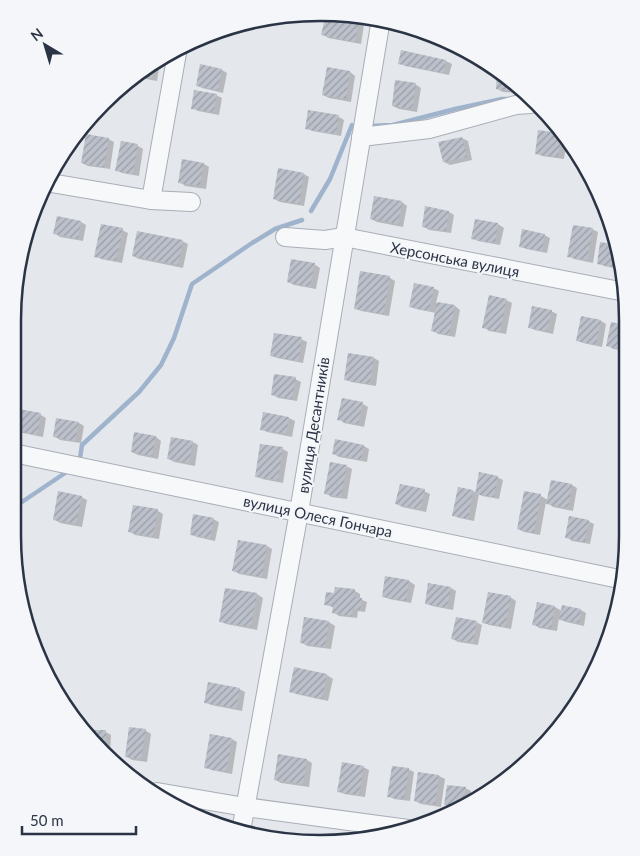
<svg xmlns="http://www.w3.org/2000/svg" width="640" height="856" viewBox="0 0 640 856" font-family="Lato,sans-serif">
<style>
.shadow{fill:#0003}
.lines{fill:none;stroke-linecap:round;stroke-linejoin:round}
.stream{stroke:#9fb4cc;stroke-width:4.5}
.building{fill:url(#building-hatch)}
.minor-casing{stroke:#a9aeb7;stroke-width:20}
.minor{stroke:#f7f8fa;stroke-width:18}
.labels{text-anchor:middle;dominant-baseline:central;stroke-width:4;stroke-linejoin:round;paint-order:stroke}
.street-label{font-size:15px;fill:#2b3445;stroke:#f4f6f9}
.rim{fill:none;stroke:#2b3445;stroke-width:2.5}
</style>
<defs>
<pattern id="building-hatch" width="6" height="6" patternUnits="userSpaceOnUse" patternTransform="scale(1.25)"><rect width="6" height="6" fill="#bbc0ca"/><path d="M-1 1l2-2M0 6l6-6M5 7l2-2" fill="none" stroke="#989da6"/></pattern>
</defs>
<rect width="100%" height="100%" fill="#e4e7ec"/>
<g class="shadow">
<polygon points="342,18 359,22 364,25 361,44 328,38 323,34"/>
<polygon points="402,52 446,61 452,64 449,75 405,66 400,63"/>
<polygon points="157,61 160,63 157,81 135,77 149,64"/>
<polygon points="328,69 350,72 355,76 351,102 329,98 323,95"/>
<polygon points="222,70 227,73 223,93 202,88 197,85"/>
<polygon points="500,74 520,93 503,92 497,89"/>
<polygon points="415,84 421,88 417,112 399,109 393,106"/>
<polygon points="216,95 222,98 219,115 198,111 193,108"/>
<polygon points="339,117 344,120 341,136 312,131 307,128"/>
<polygon points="561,135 567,140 564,159 542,156 536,153"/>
<polygon points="462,138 468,141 472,160 450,165 444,162"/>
<polygon points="108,139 114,142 110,169 88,166 82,163"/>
<polygon points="122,143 138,146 143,149 139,176 122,173 117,170"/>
<polygon points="204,164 209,167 206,189 185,186 180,182"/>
<polygon points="304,174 309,177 304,206 280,202 274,199"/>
<polygon points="402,202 407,206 403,227 377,222 371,219"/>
<polygon points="449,212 454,215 451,233 429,230 423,226"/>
<polygon points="476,221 498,224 504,228 500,245 478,241 473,238"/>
<polygon points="81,222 86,225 83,241 60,237 55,233"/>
<polygon points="592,229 598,232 593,263 574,259 569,256"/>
<polygon points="122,230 128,233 122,263 101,259 96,256"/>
<polygon points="544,235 550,238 547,253 526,249 520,246"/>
<polygon points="182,241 188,244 183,268 139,259 133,256"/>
<polygon points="601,244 617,246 622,266 620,265 619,269 604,266 598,263"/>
<polygon points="314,264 320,268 316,289 294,285 288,282"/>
<polygon points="361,273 390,278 395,281 389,316 361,311 355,308"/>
<polygon points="433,288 439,291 436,303 455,306 460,310 455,337 438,334 432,330 436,313 416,309 410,306"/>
<polygon points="506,300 512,303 506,334 489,331 484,327"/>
<polygon points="551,311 557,314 553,334 535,330 529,327"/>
<polygon points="601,321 606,324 602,347 583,343 577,340"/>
<polygon points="625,326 625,351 613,349 607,345"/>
<polygon points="301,339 307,342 303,363 277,358 271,355"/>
<polygon points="349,354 374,358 379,361 376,386 351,382 345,379"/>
<polygon points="295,379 301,382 297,401 278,398 272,394"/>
<polygon points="363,404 368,407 364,427 344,423 339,419"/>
<polygon points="13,409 41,415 46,418 43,437 13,431"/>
<polygon points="264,413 289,418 295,421 292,437 267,432 261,429"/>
<polygon points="79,423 84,426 81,443 60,440 54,436"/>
<polygon points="156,437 161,441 158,459 138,455 132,452"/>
<polygon points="193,442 198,445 195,466 174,462 168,458"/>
<polygon points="364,446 369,449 367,462 339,457 334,454"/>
<polygon points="283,449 288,452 283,483 262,479 256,476"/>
<polygon points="346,466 352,469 347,499 331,497 326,493"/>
<polygon points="497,477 503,480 499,499 482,496 479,494 474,521 459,518 454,515 459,489 473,491 477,493"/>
<polygon points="572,485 577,488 573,511 553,507 546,502 540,535 524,532 518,529 541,496 548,500"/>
<polygon points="424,491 430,494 426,512 402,507 397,504"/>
<polygon points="81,497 87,500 82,527 60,523 54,519"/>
<polygon points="158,511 163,514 159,539 135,535 129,531"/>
<polygon points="213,519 219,522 215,541 197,537 191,534"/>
<polygon points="588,521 594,524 590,544 572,541 567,537"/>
<polygon points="267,546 272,549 267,579 239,574 234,571"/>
<polygon points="386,577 409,581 415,585 411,603 389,599 383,596"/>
<polygon points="451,588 456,591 453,610 432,606 426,603"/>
<polygon points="226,589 257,594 263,598 257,630 226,624 220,621"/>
<polygon points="355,591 360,594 360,599 367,602 365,612 358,611 357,618 339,616 333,612 334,608 325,604 335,594"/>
<polygon points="510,597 516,601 511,629 489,625 483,622"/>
<polygon points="555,607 562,611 581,610 586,613 584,626 566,622 559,618 557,631 539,628 534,624"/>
<polygon points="305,619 329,622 335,626 331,649 307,646 301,642"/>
<polygon points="476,622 482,625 478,645 458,642 453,639"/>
<polygon points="295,669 327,675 333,679 328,701 296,694 290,691"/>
<polygon points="239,689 245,692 242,711 211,705 205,702"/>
<polygon points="145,730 151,734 147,762 132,760 126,756"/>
<polygon points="92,731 106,732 111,735 110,753 102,752 91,739"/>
<polygon points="232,739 237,742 232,774 211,770 206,767"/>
<polygon points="307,760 312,763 309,787 281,783 276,780"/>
<polygon points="363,767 369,770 365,797 344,794 339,791"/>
<polygon points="408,769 414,772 410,801 394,799 389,796"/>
<polygon points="419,773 439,776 445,779 441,807 421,804 415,801"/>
<polygon points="465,788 471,791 469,802 457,808 451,808 446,804"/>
</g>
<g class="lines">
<g class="stream">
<polyline points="367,126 393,125 455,109 502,99 509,99"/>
<polyline points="311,211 330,179 352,125"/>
<polyline points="80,458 82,445 139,392 161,365 174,338 192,284 252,243 275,229 302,220"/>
<polyline points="13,508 68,471"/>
</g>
</g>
<g class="building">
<polygon points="325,18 349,18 359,20 355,42 321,35"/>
<polygon points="401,50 446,60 444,73 398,64"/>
<polygon points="155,62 152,78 137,76 149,64"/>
<polygon points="200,64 222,69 218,90 196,86"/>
<polygon points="327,67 350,71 346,99 322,95"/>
<polygon points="497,72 499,72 517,91 496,89"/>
<polygon points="395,80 416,83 412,109 392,106"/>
<polygon points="194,90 217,94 214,112 191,109"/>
<polygon points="308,110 339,115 336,134 305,129"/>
<polygon points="538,130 560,133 562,135 558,157 535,154"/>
<polygon points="86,134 109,138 104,167 81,163"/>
<polygon points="462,137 467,157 443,162 438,142"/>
<polygon points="121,141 138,144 133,174 115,171"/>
<polygon points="182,159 204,163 200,186 178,183"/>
<polygon points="278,168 304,173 299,204 273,199"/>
<polygon points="374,196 402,201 398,224 370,219"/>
<polygon points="425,206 449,211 446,231 422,227"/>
<polygon points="57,216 81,221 78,239 53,234"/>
<polygon points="475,219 498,223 495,243 471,239"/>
<polygon points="101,224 123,228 116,261 94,257"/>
<polygon points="573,225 593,228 587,260 567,257"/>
<polygon points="522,229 545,234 542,251 519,247"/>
<polygon points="137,231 183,240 178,265 132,256"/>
<polygon points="600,242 617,245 613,267 597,264"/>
<polygon points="291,259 315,263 310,287 287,282"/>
<polygon points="360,271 390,276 384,314 354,309"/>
<polygon points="414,283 434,287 429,311 409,307"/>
<polygon points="489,295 507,299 500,332 482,328"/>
<polygon points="437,302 455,305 449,335 431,331"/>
<polygon points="532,306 552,310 547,331 528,328"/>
<polygon points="581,316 601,320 596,345 576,341"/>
<polygon points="611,322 625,325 625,350 606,346"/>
<polygon points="274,333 302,337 298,361 270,356"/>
<polygon points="348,353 374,357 370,384 344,380"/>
<polygon points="274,374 296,377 292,399 271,395"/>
<polygon points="342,398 363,402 358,424 337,420"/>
<polygon points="13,408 41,413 37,435 13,430"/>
<polygon points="263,412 289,417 286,434 260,430"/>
<polygon points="56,418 79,422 75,441 53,437"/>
<polygon points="134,432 156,436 152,456 131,452"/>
<polygon points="171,437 193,441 189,463 167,459"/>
<polygon points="335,439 364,445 361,460 332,454"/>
<polygon points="260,444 283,447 278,480 255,477"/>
<polygon points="330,462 347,465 341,497 324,494"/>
<polygon points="479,472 498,476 494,497 475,494"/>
<polygon points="551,480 572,484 568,508 546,504"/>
<polygon points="400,484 425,489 421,509 395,504"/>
<polygon points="458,487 473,490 468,519 452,516"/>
<polygon points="58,491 82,496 76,524 53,520"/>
<polygon points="524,491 541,494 534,533 517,529"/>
<polygon points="624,502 625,502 625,533 619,532"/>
<polygon points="133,505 158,509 153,537 128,532"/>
<polygon points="193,514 214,518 210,538 190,535"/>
<polygon points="569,516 589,520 585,542 565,538"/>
<polygon points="238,540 267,545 262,577 232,571"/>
<polygon points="385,576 409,580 406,601 382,597"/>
<polygon points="428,583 451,587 447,608 425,604"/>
<polygon points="335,587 355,589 354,597 362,598 360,610 353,609 352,616 332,613 333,606 324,605 326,592 334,593"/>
<polygon points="225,588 257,593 251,627 219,622"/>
<polygon points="488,592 511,596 505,627 482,623"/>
<polygon points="537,602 555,606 551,629 532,625"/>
<polygon points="562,605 581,609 579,623 559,620"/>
<polygon points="304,617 329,621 325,647 300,643"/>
<polygon points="456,617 477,621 473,643 451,639"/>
<polygon points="294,667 327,674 322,699 289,692"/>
<polygon points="208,682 240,688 236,708 204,703"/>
<polygon points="129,727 146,729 141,759 125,757"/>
<polygon points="91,730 106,730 105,750 100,750 90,737"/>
<polygon points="210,734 232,738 226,772 204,768"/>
<polygon points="278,754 307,759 303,784 274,780"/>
<polygon points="342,762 364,766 359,795 337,792"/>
<polygon points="392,766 409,768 404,799 387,797"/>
<polygon points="418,772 439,775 435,804 414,801"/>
<polygon points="447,785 466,787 463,805 460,807 444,805"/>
</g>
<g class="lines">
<defs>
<g id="minor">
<polyline points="361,137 429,129 516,105 531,104"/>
<polyline points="51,183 151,200 191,202"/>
<polyline points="151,200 177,53"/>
<polyline points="285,237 325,240 344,237 625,292"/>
<polyline points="13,453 624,580"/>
<polyline points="157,792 245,807 408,829"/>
<polyline points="241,831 299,512 381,19"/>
</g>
</defs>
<use href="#minor" class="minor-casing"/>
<use href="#minor" class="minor"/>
</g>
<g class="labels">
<g class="street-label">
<text transform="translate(455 259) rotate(11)">Херсонська вулиця</text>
<text transform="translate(313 425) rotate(-81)">вулиця Десантників</text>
<text transform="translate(318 516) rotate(12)">вулиця Олеся Гончара</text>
</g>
</g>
<path d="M0 0H640V856H0ZM320 21H320A299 299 0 0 1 619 320V536A299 299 0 0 1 320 835H320A299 299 0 0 1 21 536V320A299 299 0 0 1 320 21Z" fill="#f4f6f9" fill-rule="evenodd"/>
<path class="rim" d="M320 21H320A299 299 0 0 1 619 320V536A299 299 0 0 1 320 835H320A299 299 0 0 1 21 536V320A299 299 0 0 1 320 21Z"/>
<g transform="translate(45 45) rotate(322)" stroke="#f4f6f9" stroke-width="4" paint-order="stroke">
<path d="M0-4L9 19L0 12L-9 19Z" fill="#2b3445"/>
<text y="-8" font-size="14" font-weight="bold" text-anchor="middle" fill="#2b3445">N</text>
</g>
<path d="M22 826v8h114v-8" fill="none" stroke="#2b3445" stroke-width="2.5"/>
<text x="30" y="826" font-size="15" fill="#2b3445" stroke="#f4f6f9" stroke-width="4" paint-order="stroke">50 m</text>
</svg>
